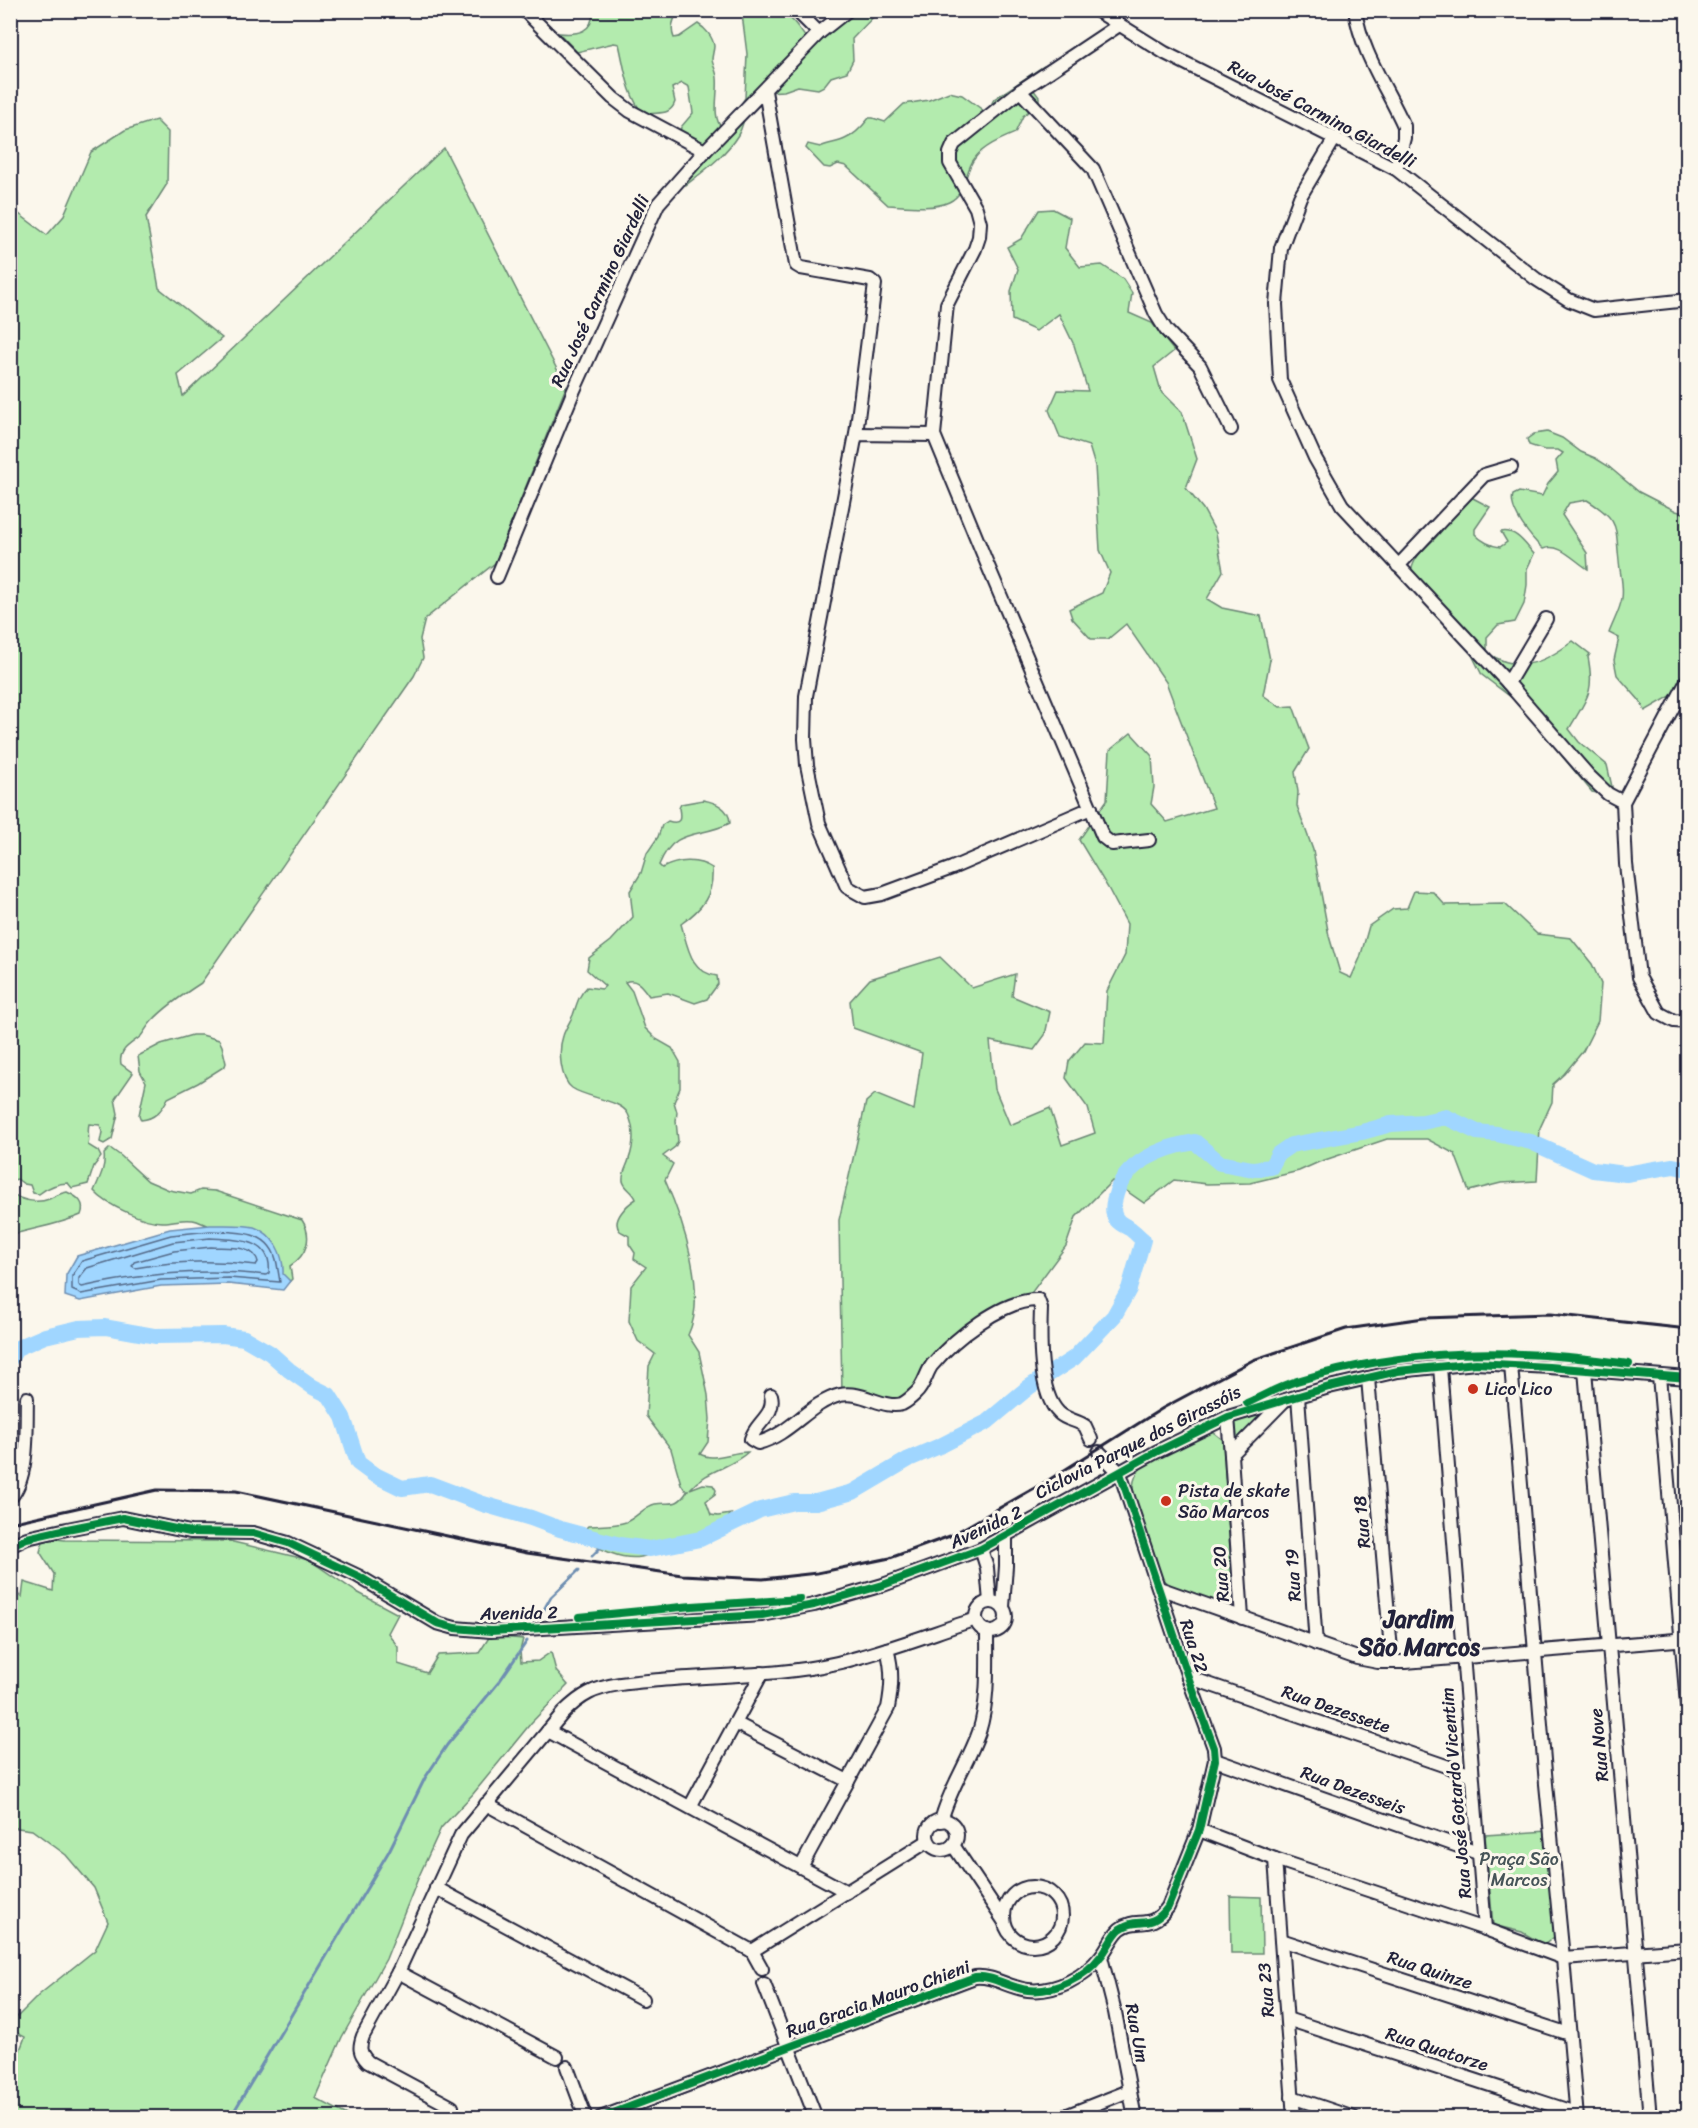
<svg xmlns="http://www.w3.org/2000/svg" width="1698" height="2128" viewBox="0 0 1698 2128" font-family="Sriracha,sans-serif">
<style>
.green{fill:#b3ebae;stroke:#6a8674;stroke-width:1.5}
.water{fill:#a0d6ff;stroke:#6e8eb1;stroke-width:1.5}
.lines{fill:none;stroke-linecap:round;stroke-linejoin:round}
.shore{stroke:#546a89;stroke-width:1.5}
.stream{stroke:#6e8eb1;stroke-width:3}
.river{stroke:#a0d6ff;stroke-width:16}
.minor-casing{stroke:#22223b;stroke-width:16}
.minor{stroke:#fbf7ec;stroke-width:12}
.rail{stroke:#22223b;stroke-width:3}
.cycleway-casing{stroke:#fbf7ec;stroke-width:11}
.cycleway{stroke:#00873e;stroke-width:8}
.poi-dot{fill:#c8321e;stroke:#fbf7ec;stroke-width:2}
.labels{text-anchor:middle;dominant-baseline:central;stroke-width:6;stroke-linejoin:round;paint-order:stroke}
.street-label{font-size:18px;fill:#22223b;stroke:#fbf7ec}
.poi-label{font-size:18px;fill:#22223b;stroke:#fbf7ec;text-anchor:start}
.park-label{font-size:18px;fill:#465458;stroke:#fbf7ec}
.district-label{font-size:24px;font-weight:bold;fill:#22223b;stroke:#fbf7ec}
</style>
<rect width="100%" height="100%" fill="#fbf7ec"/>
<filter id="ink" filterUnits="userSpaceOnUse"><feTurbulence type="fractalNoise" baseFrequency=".0167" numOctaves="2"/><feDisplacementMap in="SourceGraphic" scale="12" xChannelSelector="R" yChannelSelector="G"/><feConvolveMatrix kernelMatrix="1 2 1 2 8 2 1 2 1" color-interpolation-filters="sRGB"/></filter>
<g filter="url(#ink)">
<g class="green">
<path d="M593,11H621L634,15L651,11H679C673,19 670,28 674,38L679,37L698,24C705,28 713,37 714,46C714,50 712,55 712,60C713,66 717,72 717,78C719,92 711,117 722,128L727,127L745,98L747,54L742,14L745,11H762L764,16L769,17L779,11C792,16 800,30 808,41L850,11H879L852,39L853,60L847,72L831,77L824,86L818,89L798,86L784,91L765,92L759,106C740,113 747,120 738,135C725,156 705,170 686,185L685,179L698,147L679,136L681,127L693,113L689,87L682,83L672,88L675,102C670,117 657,111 644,115C627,95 625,69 619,44L614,43L577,52L559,33C578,35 593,32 593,11Z"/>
<path d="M1044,66L1032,85L1033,89L1039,97V103L1023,116L1015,133C1001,139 984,146 975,158C964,171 967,194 949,202C931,210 907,206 888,205L846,166L838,164L830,168L824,167L806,148L808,144L820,147C828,143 837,143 845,139C855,135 862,127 869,118H873L885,122L904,104L929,100L949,92L962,95L987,113L998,109L991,105L994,99Z"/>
<path d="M156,120L168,132L167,184L146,217L159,288L222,338L178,375L183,396L444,148L566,387L495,563L425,619L420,639L423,658L414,676L201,983C184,994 166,1006 152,1021C148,1025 145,1031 141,1036C132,1044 118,1049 121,1064L133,1073L115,1099L118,1114L112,1139L104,1144L100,1142L102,1132L100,1125L89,1124C87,1132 90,1137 88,1145L98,1151L101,1157L94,1166L88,1184L72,1188L68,1183C56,1183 48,1187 39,1194L33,1193L30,1185L24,1184L17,1179L10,1181L11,208L47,235L63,217L91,152L125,130Z"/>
<polygon points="1053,209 1070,218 1065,248 1080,267 1102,265 1123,279 1132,293 1129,313 1152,323 1174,351 1154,367 1161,391 1182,412 1197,459 1186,488 1203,509 1216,533 1223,571 1207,599 1222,608 1261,616 1270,660 1263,695 1280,707 1293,706 1309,749 1295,772 1298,792 1297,806 1313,850 1329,936 1340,973 1351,978 1360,958 1369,926 1393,909 1407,908 1414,891 1433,892 1445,905 1505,904 1537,934 1571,938 1592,964 1601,984 1598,1021 1583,1051 1564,1074 1553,1084 1552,1102 1540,1128 1537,1181 1501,1183 1469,1191 1455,1154 1427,1139 1387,1139 1319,1162 1299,1171 1250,1183 1207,1184 1174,1180 1144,1203 1112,1181 1076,1217 1066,1246 1026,1300 969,1330 901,1404 842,1395 839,1220 866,1102 875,1094 914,1110 922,1053 853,1028 850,1001 870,979 940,957 972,988 1015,974 1012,996 1050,1012 1045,1035 1034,1050 990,1041 995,1089 1010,1125 1050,1108 1062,1145 1095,1133 1088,1108 1066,1078 1069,1061 1085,1042 1104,1043 1107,991 1125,955 1127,924 1108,888 1079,840 1107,800 1110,750 1131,733 1152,756 1154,787 1151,804 1167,822 1214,808 1166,682 1126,624 1108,639 1091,639 1072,618 1069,609 1102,593 1110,573 1100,550 1095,466 1089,446 1060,437 1049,410 1058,390 1088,391 1074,345 1059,314 1036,331 1012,320 1011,291 1018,269 1007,247 1021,239 1039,210"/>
<path d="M1547,432L1562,438L1581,452L1595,458L1608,466L1639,492L1676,511L1687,514V676L1676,693L1645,711L1640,701L1617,675L1614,660L1619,638L1609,633C1613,622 1620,610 1622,598C1624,585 1620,574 1619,561C1615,526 1621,521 1587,500L1569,503L1562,515L1587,553L1588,569C1574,561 1560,542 1543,549C1532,539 1508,510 1513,495L1519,492L1542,496L1548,484L1558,472L1556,461L1563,453L1558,450H1544L1529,445L1527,439L1534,434Z"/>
<path d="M1471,497L1490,507L1475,529V534C1481,541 1491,546 1500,547L1507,542L1501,532C1516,529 1525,544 1534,554L1527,569V585L1524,604L1515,622L1498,625L1487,637V653C1521,674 1544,663 1573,641L1590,654L1588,657C1595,693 1587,698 1569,729L1579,742L1607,765L1613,791L1603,794L1592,792L1543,733L1512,698L1482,675L1471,653L1439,613L1411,572C1415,550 1434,544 1444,527C1449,519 1450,507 1453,499Z"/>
<path d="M703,800C715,802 730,808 730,823C699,839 675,826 659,865L662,868C678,860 697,858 712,868C714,895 702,909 681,924C688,947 690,972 717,976L718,984L707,999L695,1003L668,993L649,996C643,988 637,977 625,982L632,991L645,1028L656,1039L672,1048L680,1062V1088L674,1102L677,1112L676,1121L678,1141L675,1147L663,1156L673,1164L665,1180C683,1221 708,1293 688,1335L699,1352L708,1395L710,1419L708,1442L700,1454C713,1462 733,1451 748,1452C731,1468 708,1469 690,1489L703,1484L713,1485L716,1490L715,1494L706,1501L711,1515L718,1516L731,1514C720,1528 704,1543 686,1548C677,1550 668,1549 658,1551C652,1552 647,1556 641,1557C622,1560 598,1550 584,1537V1530L588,1526C600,1525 615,1526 626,1522C636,1518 645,1506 655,1504C670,1501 677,1509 688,1490H685L681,1484L671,1449L646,1416L649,1366L655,1354L638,1341L629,1321L631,1286L646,1267L634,1259L635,1253L629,1244V1236C626,1234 623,1233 620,1231C610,1220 628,1204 636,1199C633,1191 625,1189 623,1181C622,1172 627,1167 629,1159C634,1145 635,1128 628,1114C622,1100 586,1098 572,1088C560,1079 558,1050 563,1036C565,1029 570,1022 573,1015C577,1004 578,996 587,987L602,989L605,986L587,970L589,958L611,941L633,917L630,891L641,873L647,853L658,837L662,825L668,821C681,825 681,819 679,808L681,804Z"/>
<path d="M192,1035H202L219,1040L222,1046L226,1063L225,1066L198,1083L168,1098C162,1110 155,1119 141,1120L139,1115L146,1082L140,1071L138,1056L161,1044Z"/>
<path d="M110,1148L121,1156L148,1181L169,1190L191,1194L201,1190L215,1191L302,1220C313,1237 307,1255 290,1266L292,1279L289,1282C260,1261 231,1234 197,1221C187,1217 174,1222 164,1222C145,1223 106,1205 94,1191C99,1179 106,1167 104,1154Z"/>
<path d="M67,1192C78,1197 86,1203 81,1215C58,1225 34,1228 11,1235V1194C21,1200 37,1204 49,1199C56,1196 59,1193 67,1192Z"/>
<polygon points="1274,1408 1234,1447 1232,1423 1236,1419"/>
<path d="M1213,1432L1223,1440L1233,1596L1223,1603C1202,1596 1175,1592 1159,1576L1133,1500C1132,1486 1133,1475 1144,1465L1203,1434Z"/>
<polygon points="56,1539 65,1540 229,1541 309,1560 355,1591 398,1614 388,1633 398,1647 398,1664 427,1673 438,1655 479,1653 490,1636 523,1639 520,1651 521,1662 538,1661 551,1652 556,1671 568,1685 531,1723 473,1794 441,1828 419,1876 386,1959 342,2037 315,2098 351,2117 11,2117 11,2073 25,2037 11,2030 11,2023 40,1994 95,1950 108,1922 94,1888 66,1855 32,1830 11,1827 11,1591 22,1597 24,1582 53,1591 54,1574 40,1552 43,1541"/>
<polygon points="1547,1831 1554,1937 1544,1945 1522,1932 1493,1925 1485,1835"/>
<polygon points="1230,1896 1261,1897 1262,1953 1231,1953"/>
</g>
<path class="water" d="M210,1225C223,1225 243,1224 254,1227C274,1234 284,1255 283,1274L290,1281L283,1290L228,1284L161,1286L80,1301L65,1296L66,1275L77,1256L170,1229Z"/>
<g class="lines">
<g class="shore">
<path d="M210,1231C237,1232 271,1229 277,1264C278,1270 279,1276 280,1282L229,1278L161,1280L81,1294L72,1290V1276L82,1261L171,1235Z"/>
<path d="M210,1238C235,1240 273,1237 269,1273L266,1275C203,1268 145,1273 82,1287L79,1285V1278L87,1268L173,1242Z"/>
<path d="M211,1247C226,1248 254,1244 258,1262L256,1265C216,1260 175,1261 135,1268L132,1266L134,1262L174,1251Z"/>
</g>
<g class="stream">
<polyline points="592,1556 607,1541"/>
<polyline points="542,1613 551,1597 579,1570"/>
<polyline points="230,2118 389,1851 425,1778 447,1745 499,1682 527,1641"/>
</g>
<path class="river" d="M10,1359L17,1348L45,1336L79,1328L105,1327L155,1336L223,1335L244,1338L270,1353L289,1370L313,1387L329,1395L343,1417L358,1463L373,1474L402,1488L430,1484L483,1504L531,1518L560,1529L620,1545L650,1549L700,1539L760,1510L794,1502H816L853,1492L909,1459L942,1445L987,1422L1029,1387L1074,1358L1114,1316L1129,1289L1143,1240C1138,1236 1134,1231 1129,1228C1125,1226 1119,1223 1117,1220C1111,1214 1113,1205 1115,1198C1123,1162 1163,1147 1195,1142L1220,1163L1253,1169L1271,1167L1278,1154L1291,1145L1362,1132L1391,1124L1423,1122L1446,1117L1477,1132L1497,1134L1531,1142L1593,1170L1626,1174L1673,1166L1688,1169"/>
<defs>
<g id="minor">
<polyline points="524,10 613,98 630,111 705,151"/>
<polyline points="796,10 819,33"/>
<polyline points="1096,10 1165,53 1396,169 1536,279 1569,300 1594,310 1688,300"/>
<path d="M1355,10C1361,52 1387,88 1404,126V138L1396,169"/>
<polyline points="1119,25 1020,91 954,144 950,153 950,163 976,208 980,223 979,237 975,249 947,304 934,435 988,566 1103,837 1112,844 1149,840"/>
<polyline points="765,91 796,265 801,268 870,280 875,284 856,434"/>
<polyline points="1020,91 1093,169 1156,314 1166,330 1200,366 1231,429"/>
<polyline points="1335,138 1300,197 1281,248 1276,304 1280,380 1315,458 1342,505 1508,683"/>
<polyline points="934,435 856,434 806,696 805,739 807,765 819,823 847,887 865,897 882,894 952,868 1091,808"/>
<polyline points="1398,566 1484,475 1511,467"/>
<polyline points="497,577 574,390 658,204 705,151 819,33 848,10"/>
<polyline points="1546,619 1508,683 1588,775 1608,794 1623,802"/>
<polyline points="1688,679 1623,802 1626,864 1639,977 1659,1013 1674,1021 1688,1022"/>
<polyline points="1511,1365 1546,1784 1563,1958 1577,2118"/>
<polyline points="1440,1367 1485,1929"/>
<polyline points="1585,1370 1650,2118"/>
<polyline points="1659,1376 1688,1716"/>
<polyline points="1368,1378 1392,1662"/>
<path d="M771,1395C776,1415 756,1422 751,1439L758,1443C790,1435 809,1403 840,1395C862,1390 884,1410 902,1404C906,1402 913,1396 916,1393C924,1386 926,1373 932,1365C954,1339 1003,1299 1038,1300L1041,1308C1040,1335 1038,1393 1059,1413C1066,1420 1077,1420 1085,1426L1091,1439"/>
<polyline points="1298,1396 1316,1644"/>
<polyline points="1228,1417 1231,1455 1283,1402"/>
<polyline points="1099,1452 1120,1473"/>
<polyline points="1231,1455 1242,1618"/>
<path d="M10,1498C30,1477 26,1426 27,1398"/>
<polyline points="10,1546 27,1538 67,1529 123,1518 190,1532 253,1533 288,1543 358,1576 437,1623 455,1628 491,1631 762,1615 814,1605 883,1585 981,1549 1156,1452 1228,1417 1329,1387 1398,1371 1476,1363 1549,1367 1688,1378"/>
<polyline points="981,1549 987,1568 990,1602"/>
<polyline points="1159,1588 1357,1658 1378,1662 1405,1662 1688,1639"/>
<circle cx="991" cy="1617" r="15"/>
<polyline points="1003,1607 1006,1566 1006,1536"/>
<polyline points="1188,1677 1472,1775"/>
<polyline points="735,1723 848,1781"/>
<polyline points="548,1731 847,1892"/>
<polyline points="1215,1760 1478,1853"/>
<polyline points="486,1804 752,1951 762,1969"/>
<polyline points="690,1807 762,1673"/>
<circle cx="942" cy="1835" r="15"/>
<path d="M941,1821C950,1787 968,1763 979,1732C989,1700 987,1665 987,1631"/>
<polyline points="1199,1830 1275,1859 1485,1929 1563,1958 1688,1949"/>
<polyline points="953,1845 1004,1921"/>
<polyline points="1275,1859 1294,2118"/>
<path d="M801,1867L888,1708C892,1687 893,1670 887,1649"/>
<circle cx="1033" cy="1916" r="29"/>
<polyline points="436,1888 643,1999"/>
<polyline points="1281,1940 1569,2034"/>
<polyline points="752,1951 928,1841"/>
<polyline points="1101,1957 1115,2012 1135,2118"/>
<polyline points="398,1972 557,2057"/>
<polyline points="764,1984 816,2118"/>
<polyline points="1287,2019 1576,2113"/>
<polyline points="567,2067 586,2118"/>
<polyline points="1292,2097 1354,2118"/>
<path d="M452,2107L368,2062C359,2053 359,2047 363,2036L398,1972L461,1835L563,1713C571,1705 579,1698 589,1693C609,1683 637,1682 660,1680C719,1675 779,1676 837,1663C884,1652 930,1634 976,1619"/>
<path d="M600,2118L975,1977C993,1975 1009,1988 1028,1990C1055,1993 1085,1977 1101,1956C1108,1948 1112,1936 1120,1929C1137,1916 1150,1932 1168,1907L1199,1830L1215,1760L1214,1748L1188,1677L1120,1473"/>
<polyline points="1060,2118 1129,2091"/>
</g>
</defs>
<use href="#minor" class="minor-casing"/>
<use href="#minor" class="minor"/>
<polyline class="rail" points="10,1523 157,1490 236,1491 527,1553 682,1575 763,1579 817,1573 890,1558 950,1536 1047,1481 1163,1408 1253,1360 1346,1329 1424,1318 1550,1314 1688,1329"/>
<defs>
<g id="cycleway">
<path d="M1247,1403C1263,1396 1280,1386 1297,1381C1408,1347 1515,1348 1629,1364"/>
<polyline points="10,1546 27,1538 67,1529 123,1518 190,1532 253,1533 288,1543 358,1576 437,1623 455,1628 491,1631 762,1615 814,1605 883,1585 981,1549 1156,1452 1228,1417 1329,1387 1398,1371 1476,1363 1549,1367 1688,1378"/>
<polyline points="579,1617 692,1606 800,1599"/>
<path d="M600,2118L975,1977C993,1975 1009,1988 1028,1990C1055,1993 1085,1977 1101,1956C1108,1948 1112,1936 1120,1929C1137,1916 1150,1932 1168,1907L1199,1830L1215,1760L1214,1748L1188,1677L1120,1473"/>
</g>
</defs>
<use href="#cycleway" class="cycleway-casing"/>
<use href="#cycleway" class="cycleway"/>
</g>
</g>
<g class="poi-dot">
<circle cx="1473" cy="1389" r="6"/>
<circle cx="1166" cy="1501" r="6"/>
</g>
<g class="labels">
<g class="street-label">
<text transform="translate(1322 114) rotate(28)">Rua José Carmino Giardelli</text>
<text transform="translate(600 291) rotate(-65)">Rua José Carmino Giardelli</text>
<text transform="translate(1138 1442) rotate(-27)">Ciclovia Parque dos Girassóis</text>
<text transform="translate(1362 1522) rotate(-95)">Rua 18</text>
<text transform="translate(986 1527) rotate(-25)">Avenida 2</text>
<text transform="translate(1221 1574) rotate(-94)">Rua 20</text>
<text transform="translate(1293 1575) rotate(-94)">Rua 19</text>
<text transform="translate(519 1613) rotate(-1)">Avenida 2</text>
<text transform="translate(1194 1646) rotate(72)">Rua 22</text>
<text transform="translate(1336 1709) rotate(19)">Rua Dezessete</text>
<text transform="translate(1599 1745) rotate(-95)">Rua Nove</text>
<text transform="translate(1353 1790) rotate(20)">Rua Dezesseis</text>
<text transform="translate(1456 1793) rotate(-95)">Rua José Gotardo Vicentim</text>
<text transform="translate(1430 1970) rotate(18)">Rua Quinze</text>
<text transform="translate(1266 1990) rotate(-94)">Rua 23</text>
<text transform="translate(878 1999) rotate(-20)">Rua Gracia Mauro Chieni</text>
<text transform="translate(1137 2033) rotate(79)">Rua Um</text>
<text transform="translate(1437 2049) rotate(18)">Rua Quatorze</text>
</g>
<g class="poi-label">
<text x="1485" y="1389">Lico Lico</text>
<text x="1178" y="1491">Pista de skate<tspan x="1178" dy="21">São Marcos</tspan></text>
</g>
<g class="park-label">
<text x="1519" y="1859">Praça São<tspan x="1519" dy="21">Marcos</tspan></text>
</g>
<g class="district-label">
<text x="1419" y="1619">Jardim<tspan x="1419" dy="28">São Marcos</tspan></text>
</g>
</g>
<rect width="1698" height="2128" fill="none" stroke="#fbf7ec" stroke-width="36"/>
<rect x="18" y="18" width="1662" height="2092" fill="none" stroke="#22223b" stroke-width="2" filter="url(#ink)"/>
</svg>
